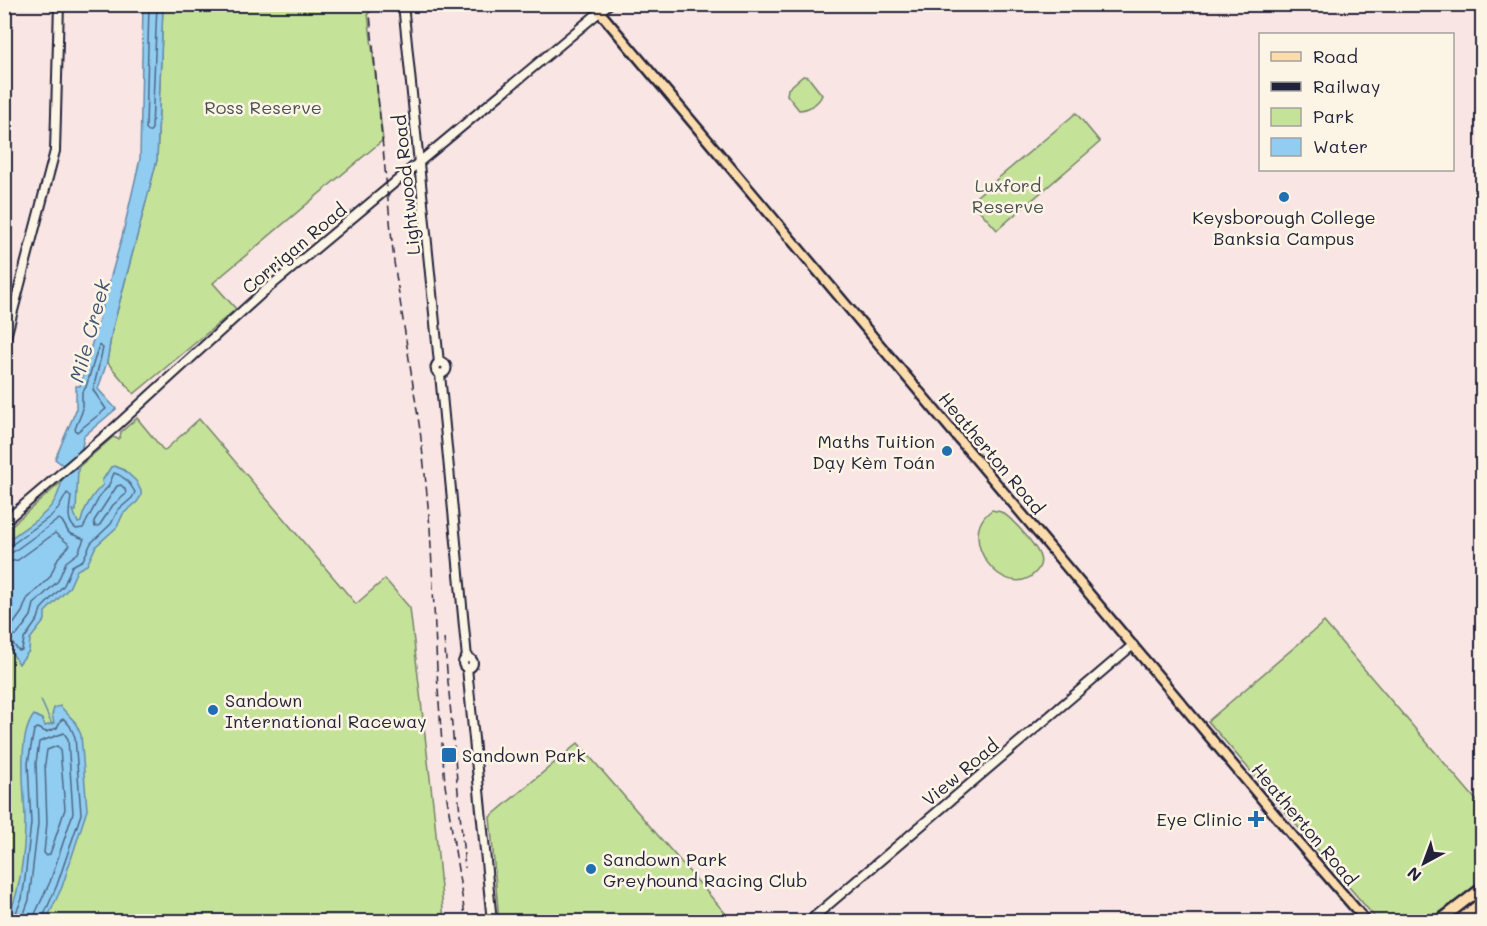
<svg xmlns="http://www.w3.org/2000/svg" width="1487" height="926" viewBox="0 0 1487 926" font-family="Mali,sans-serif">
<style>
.green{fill:#c5e299;stroke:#74826a;stroke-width:1.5}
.water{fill:#91cdf1;stroke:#6589a8;stroke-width:1.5}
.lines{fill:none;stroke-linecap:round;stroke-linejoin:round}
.shore{stroke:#4e6684;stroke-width:1.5}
.stream{stroke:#6589a8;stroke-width:1.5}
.secondary-casing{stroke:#22223b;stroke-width:12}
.primary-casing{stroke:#22223b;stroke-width:13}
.highway-casing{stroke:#22223b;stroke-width:14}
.secondary{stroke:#fcf5e5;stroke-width:8}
.primary{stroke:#fcdcac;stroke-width:8}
.highway{stroke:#fcdcac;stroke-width:9}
.rail{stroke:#22223b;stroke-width:1.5;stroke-dasharray:9 4.5;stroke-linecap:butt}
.poi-dot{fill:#1f6fb2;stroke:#fcf5e5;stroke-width:2}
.labels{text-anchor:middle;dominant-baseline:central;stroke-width:5;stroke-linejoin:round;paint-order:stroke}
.park-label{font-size:18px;fill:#4b5252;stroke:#fcf5e5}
.street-label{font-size:18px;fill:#22223b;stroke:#fcf5e5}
.poi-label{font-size:18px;fill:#22223b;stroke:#fcf5e5;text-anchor:start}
.water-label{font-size:20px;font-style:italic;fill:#435572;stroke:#fcf5e5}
</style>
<rect width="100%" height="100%" fill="#f9e5e3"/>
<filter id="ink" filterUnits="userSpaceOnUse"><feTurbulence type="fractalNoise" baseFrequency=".0167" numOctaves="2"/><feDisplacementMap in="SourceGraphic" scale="12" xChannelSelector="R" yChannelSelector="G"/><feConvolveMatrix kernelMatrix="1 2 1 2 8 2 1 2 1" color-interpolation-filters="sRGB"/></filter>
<g filter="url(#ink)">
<g class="green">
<polygon points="163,5 367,5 383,140 213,283 236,309 134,394 107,362 112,331 157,160"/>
<path d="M803,76L808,77L822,95C819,103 808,110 799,110L787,95L788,89Z"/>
<polygon points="1076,113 1100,142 997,230 971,201"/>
<polygon points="137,418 164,451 199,419 356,604 385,579 410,608 434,812 444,921 5,921 4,532 113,437 118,439 120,437 121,432"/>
<path d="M992,510C995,511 998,511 1001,512C1011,517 1037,546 1040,557C1042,563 1039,569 1035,573C1005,603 953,537 992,510Z"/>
<polygon points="1324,622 1482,807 1482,883 1427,921 1378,921 1208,721"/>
<polygon points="578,743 732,921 499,921 490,817"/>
</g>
<g class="water">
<path d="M143,5H163L157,160L112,331L107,362L98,389L116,409L84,436L78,470L76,511L73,510L78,523L81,522C83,510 93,493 103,485L102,481L111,467L114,466L124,470L136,481L141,491V496L137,502L123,514L117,527L96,546L87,565L77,570L69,588L45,612V620L30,639L29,651L19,664L10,650L5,649V543C39,515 60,514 64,466L55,459L76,410V386H80L122,237L140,159Z"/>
<path d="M60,706L75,722L81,735L87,810L62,887L46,921H5C20,899 25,849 25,821C25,794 16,738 34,715L42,719L45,726L54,723L52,715L54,708Z"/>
</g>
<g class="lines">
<g class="shore">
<polyline points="149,4 146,129 149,132 152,129 157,4"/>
<polygon points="99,345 103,348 93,390 106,409 77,432 75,429 82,412 82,392 86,387"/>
<polygon points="121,485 125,489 126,494 113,505 99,526 95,527 94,521 117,486"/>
<path d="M4,547L10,546L51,516L58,509L67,493L71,496C70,508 65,520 76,529L83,528L101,494L108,487L114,473C123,475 130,483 135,492L132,498L118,510L111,524L91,543L83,560L72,566L64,585L41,609L38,619L24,639L22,650L19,651L13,644L4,643"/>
<polyline points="4,554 13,552 59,519 62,521 69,533 84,539 78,553 66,562 58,581 34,604 31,616 17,635 4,636"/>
<polyline points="4,563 18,560 55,533 70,545 58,558 50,577 27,599 22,612 12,626 4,627"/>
<polygon points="57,746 60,749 65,809 50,854 47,856 44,853 47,823 45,764 47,750"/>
<polyline points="12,922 22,899 25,879 31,823 28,763 34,730 37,728 46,732 57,728 61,720 64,719 70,726 75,737 81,814 57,885 41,922"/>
<polyline points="21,922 29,900 38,824 36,763 39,742 64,733 68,739 73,813 50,882 35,914 34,922"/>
</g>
<polyline class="stream" points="41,700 52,725"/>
<defs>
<g id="secondary">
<polyline points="403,4 439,363"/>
<polyline points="4,345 55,151 59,4"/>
<circle cx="441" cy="368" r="5.5"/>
<polyline points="440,374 467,658"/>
<polyline points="4,522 113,429 261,294 609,4"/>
<circle cx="468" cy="663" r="5"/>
<polyline points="467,668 492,922"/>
<polyline points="808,922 1133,645"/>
</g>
<polyline id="primary" points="593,4 1298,842 1367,922"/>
<g id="highway">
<polyline points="1438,922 1482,888"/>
<polyline points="1457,922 1482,902"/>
</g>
</defs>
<use href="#secondary" class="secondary-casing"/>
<use href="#primary" class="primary-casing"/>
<use href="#highway" class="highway-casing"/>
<use href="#secondary" class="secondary"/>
<use href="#primary" class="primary"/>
<use href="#highway" class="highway"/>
<g class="rail">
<polyline points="369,4 394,262 420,430 425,474 430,527 438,689 445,785 466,922"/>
<polyline points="444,638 465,868"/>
</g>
</g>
</g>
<g class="poi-dot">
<circle cx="1284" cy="197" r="6"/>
<circle cx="947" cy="451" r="6"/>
<circle cx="213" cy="710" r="6"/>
<rect x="441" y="747" width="16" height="16" rx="3"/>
<path d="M1253 810h6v6h6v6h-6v6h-6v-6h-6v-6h6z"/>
<circle cx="591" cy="869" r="6"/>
</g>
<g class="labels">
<g class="park-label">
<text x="263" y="107">Ross Reserve</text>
<text x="1008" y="185">Luxford<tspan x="1008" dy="21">Reserve</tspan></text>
</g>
<g class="street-label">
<text transform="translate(406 185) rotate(-96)">Lightwood Road</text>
<text transform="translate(294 248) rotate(-40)">Corrigan Road</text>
<text transform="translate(992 453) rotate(50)">Heatherton Road</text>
<text transform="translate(960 772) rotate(-40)">View Road</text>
<text transform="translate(1305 824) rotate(50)">Heatherton Road</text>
</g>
<g class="poi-label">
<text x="1284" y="217" text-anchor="middle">Keysborough College<tspan x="1284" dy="21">Banksia Campus</tspan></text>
<text x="935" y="441" text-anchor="end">Maths Tuition<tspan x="935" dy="21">Dạy Kèm Toán</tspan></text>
<text x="225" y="700">Sandown<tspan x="225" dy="21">International Raceway</tspan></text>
<text x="462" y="755">Sandown Park</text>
<text x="1242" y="819" text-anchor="end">Eye Clinic</text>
<text x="603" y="859">Sandown Park<tspan x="603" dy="21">Greyhound Racing Club</tspan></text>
</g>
<g class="water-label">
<text transform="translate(89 331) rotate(-75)">Mile Creek</text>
</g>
</g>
<rect width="1487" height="926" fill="none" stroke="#fcf5e5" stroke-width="24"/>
<rect x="12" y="12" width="1463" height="902" fill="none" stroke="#22223b" stroke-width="2" filter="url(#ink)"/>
<rect x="1259" y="33" width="195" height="138" fill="#fcf5e5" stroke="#a5a1a1" stroke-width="1.5"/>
<rect x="1271" y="52" width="30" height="9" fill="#fcdcac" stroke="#a5a1a1" stroke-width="1.5"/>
<text x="1313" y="63" font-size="18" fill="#22223b">Road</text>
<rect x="1271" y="82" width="30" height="9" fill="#22223b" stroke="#a5a1a1" stroke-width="1.5"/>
<text x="1313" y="93" font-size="18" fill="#22223b">Railway</text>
<rect x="1271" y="108" width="30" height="18" fill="#c5e299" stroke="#a5a1a1" stroke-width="1.5"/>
<text x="1313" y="123" font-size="18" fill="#22223b">Park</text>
<rect x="1271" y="138" width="30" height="18" fill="#91cdf1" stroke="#a5a1a1" stroke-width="1.5"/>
<text x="1313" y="153" font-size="18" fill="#22223b">Water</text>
<g transform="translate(1424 863) rotate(221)" stroke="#fcf5e5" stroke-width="4.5" paint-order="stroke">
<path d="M0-4.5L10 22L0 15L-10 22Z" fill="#22223b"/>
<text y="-9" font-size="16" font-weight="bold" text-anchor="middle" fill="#22223b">N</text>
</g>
</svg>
